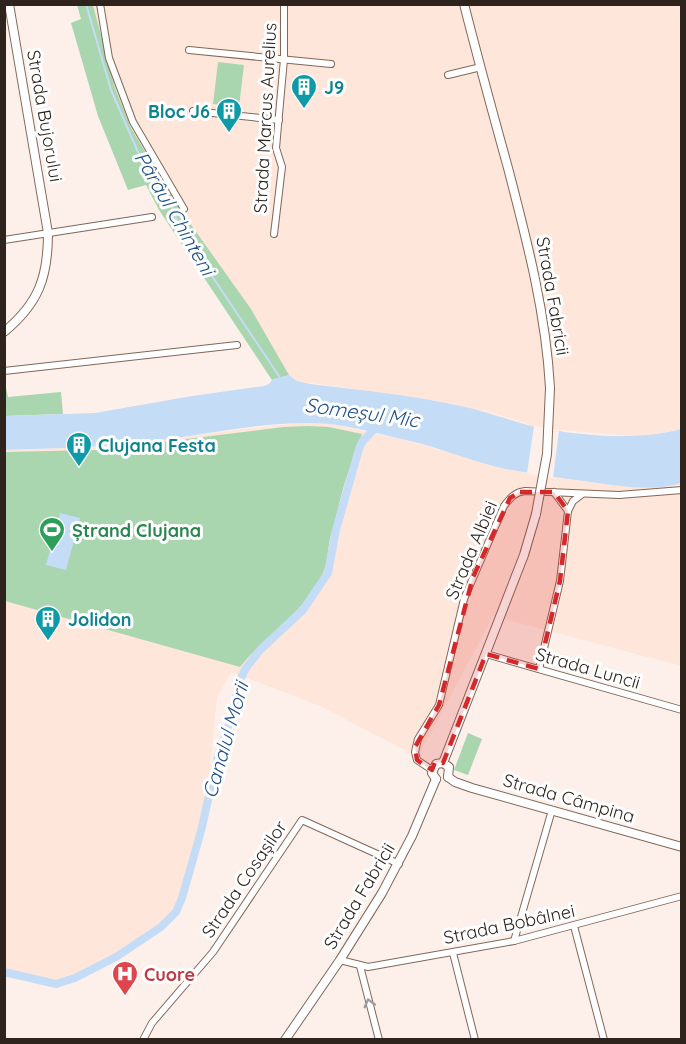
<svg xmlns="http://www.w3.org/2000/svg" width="686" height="1044" viewBox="0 0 686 1044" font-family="Quicksand,sans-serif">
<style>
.built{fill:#fee6da}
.green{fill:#a9d5af}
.water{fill:#c5dcf7}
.pier{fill:#fdf0ea}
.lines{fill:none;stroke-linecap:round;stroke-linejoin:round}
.stream{stroke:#c5dcf7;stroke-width:2}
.canal{stroke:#c5dcf7;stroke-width:8}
.street-casing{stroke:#826759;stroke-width:8}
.secondary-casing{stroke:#826759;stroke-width:10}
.street{stroke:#fff;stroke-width:6}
.secondary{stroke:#fff;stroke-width:8}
.secondary-bridge-casing{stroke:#826759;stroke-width:10;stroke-linecap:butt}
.secondary-bridge{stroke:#fff;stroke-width:8}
.oneway{stroke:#a19c99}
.marked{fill:#d62828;fill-opacity:0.2;stroke:#d62828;stroke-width:4.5;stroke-dasharray:12 8;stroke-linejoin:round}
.labels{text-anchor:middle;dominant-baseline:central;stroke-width:6;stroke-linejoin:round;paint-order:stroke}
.culture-label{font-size:18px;font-weight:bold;fill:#0d838f;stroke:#fff;text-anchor:start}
.street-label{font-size:18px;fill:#2e231d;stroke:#fff}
.leisure-label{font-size:18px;font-weight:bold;fill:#27864d;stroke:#fff;text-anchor:start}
.health-label{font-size:18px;font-weight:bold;fill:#be3a42;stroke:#fff;text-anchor:start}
.water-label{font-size:20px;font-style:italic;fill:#1f5188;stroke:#fff}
</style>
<rect width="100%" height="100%" fill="#fdf0ea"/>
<g class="built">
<polygon points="93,5 681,5 681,429 643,437 559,430 534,426 491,412 432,400 297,381 289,375 251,309 177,205 131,128 115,88"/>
<polygon points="309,422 331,424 405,440 496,466 529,474 613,485 648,487 672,486 681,483 681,666 493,616 418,757 320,706 231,672 217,697 208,786 180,897 174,911 160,926 115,956 71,977 52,981 5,970 4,450 95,447 141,443 244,429"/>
</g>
<g class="green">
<polygon points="77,5 93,5 115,88 131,128 177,205 251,309 289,375 272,380 159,210 146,185 128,190 98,116 71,23 81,19"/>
<polygon points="218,62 244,65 239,107 213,104"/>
<polygon points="4,378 8,397 61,392 63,414 5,416"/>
<path d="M308,426L329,427L362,434C357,450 350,466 345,482C340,498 337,515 332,531C327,545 329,562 322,575C304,613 266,635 240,667L5,601L4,452L97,450L284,427Z"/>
<polygon points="468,733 482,739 468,775 454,770"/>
</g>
<g class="water">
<path d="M289,375L297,381L310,384C361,390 411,395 461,406C486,411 510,421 536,427C580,436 638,441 681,429V483C654,492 620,486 591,482C560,478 528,474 497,467C466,459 437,447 406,440C374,433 340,422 307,423C253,423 199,436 145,442C98,448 51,448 5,450L4,416L95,413L192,396L264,386L269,384L272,380Z"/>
<polygon points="60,513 80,518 66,570 46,565"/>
</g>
<polygon class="pier" points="534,426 559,430 553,478 527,473"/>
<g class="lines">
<polyline class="stream" points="86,4 111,90 138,152 172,207 180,228 192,240 198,255 216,282 281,379"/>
<polyline class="canal" points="4,972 56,984 75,978 116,957 161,927 176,912 182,898 201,831 218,756 231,718 240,680 246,668 260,650 303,610 328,573 336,530 359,449 362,442 377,426"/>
<defs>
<g id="street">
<polyline points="100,4 109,58 133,122 184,209"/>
<polyline points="189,50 331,64"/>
<polyline points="448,75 481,67"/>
<polyline points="193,111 279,120"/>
<polyline points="274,234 282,167 276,148 284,59 284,4"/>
<polyline points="4,240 152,217"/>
<polyline points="4,371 237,345"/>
<polyline points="554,492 568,511"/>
<polyline points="486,654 682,710"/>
<polyline points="539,669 560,581 568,511 573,501 581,495"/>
<path d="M432,770L417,760L415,752L418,739L439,705L464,599L504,506C510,498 515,492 525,491L619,495L682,490"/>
<polyline points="574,926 604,1040"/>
<polyline points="514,941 552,810"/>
<polyline points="453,953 475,1040"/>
<polyline points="340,960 368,967 514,941 682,896"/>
<polyline points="360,966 379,1040"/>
<polyline points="143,1040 152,1023 213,952 302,820 399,864"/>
</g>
<g id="secondary">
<path d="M464,4C478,59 493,114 508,168C527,241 546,313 550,388"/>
<path d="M4,332C39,303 48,277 48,233L9,4"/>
<polyline points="443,763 524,555 536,514"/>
<polyline points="443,763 449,767 448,777"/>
<polyline points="448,777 455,782 472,788 682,847"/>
<polyline points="436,779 432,773 436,764 443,763"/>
<polyline points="285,1040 340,960 382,893 412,836 436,779"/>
</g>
</defs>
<use href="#street" class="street-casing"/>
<use href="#secondary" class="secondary-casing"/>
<use href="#street" class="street"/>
<use href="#secondary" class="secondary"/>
<defs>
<polyline id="secondary-bridge" points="536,514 547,454 550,388"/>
</defs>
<use href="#secondary-bridge" class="secondary-bridge-casing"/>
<use href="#secondary-bridge" class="secondary-bridge"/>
</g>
<defs><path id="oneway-chevron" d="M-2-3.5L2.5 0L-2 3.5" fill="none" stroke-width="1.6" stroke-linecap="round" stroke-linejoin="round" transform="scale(1.5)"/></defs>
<use class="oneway" href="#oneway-chevron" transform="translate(369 1003) rotate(-105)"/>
<path class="marked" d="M520,492H554L568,511L560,581L539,669L486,654L443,763L435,762L432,770L417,760L415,747L439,705L473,577L510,498Z"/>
<defs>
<symbol id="building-pin" viewBox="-11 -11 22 30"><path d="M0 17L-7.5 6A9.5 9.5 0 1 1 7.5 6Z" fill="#0f9aa8" stroke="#fff"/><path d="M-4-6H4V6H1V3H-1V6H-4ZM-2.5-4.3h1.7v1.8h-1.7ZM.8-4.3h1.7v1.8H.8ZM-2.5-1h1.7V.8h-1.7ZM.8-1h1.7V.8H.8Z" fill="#fff"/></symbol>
<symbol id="stadium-pin" viewBox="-11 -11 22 30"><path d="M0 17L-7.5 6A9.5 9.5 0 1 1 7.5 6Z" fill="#2e9e5b" stroke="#fff"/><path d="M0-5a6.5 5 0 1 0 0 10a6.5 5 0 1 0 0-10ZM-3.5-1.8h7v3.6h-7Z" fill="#fff"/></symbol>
<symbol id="hospital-pin" viewBox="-11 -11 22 30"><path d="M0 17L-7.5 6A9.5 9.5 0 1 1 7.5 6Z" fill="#e0444e" stroke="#fff"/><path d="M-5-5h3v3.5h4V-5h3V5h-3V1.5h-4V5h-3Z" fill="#fff"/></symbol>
</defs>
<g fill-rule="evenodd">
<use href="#building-pin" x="289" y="72" width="30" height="40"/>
<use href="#building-pin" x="214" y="96" width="30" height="40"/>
<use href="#building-pin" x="64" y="430" width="30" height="40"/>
<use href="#stadium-pin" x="37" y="515" width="30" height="40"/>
<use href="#building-pin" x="33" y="604" width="30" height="40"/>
<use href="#hospital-pin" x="110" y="959" width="30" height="40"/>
</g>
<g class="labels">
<g class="culture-label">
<text x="324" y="87">J9</text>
<text x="210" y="111" text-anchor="end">Bloc J6</text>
<text x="98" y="445">Clujana Festa</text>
<text x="68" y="619">Jolidon</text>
</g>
<g class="street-label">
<text transform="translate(45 116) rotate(80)">Strada Bujorului</text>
<text transform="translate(265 118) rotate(-87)">Strada Marcus Aurelius</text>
<text transform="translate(553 296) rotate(80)">Strada Fabricii</text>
<text transform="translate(471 550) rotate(-67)">Strada Albiei</text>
<text transform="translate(588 668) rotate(16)">Strada Luncii</text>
<text transform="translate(569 798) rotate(16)">Strada Câmpina</text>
<text transform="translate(244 879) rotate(-56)">Strada Cosașilor</text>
<text transform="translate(359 896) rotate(-59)">Strada Fabricii</text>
<text transform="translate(509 924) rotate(-12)">Strada Bobâlnei</text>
</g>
<g class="leisure-label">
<text x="72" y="530">Ștrand Clujana</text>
</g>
<g class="health-label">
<text x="144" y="974">Cuore</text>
</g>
<g class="water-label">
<text transform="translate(175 213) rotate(60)">Pârâul Chinteni</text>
<text transform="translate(362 412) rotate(8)">Someșul Mic</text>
<text transform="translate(225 740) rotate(-74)">Canalul Morii</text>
</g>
</g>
<rect width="686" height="1044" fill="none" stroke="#2e231d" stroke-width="12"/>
</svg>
